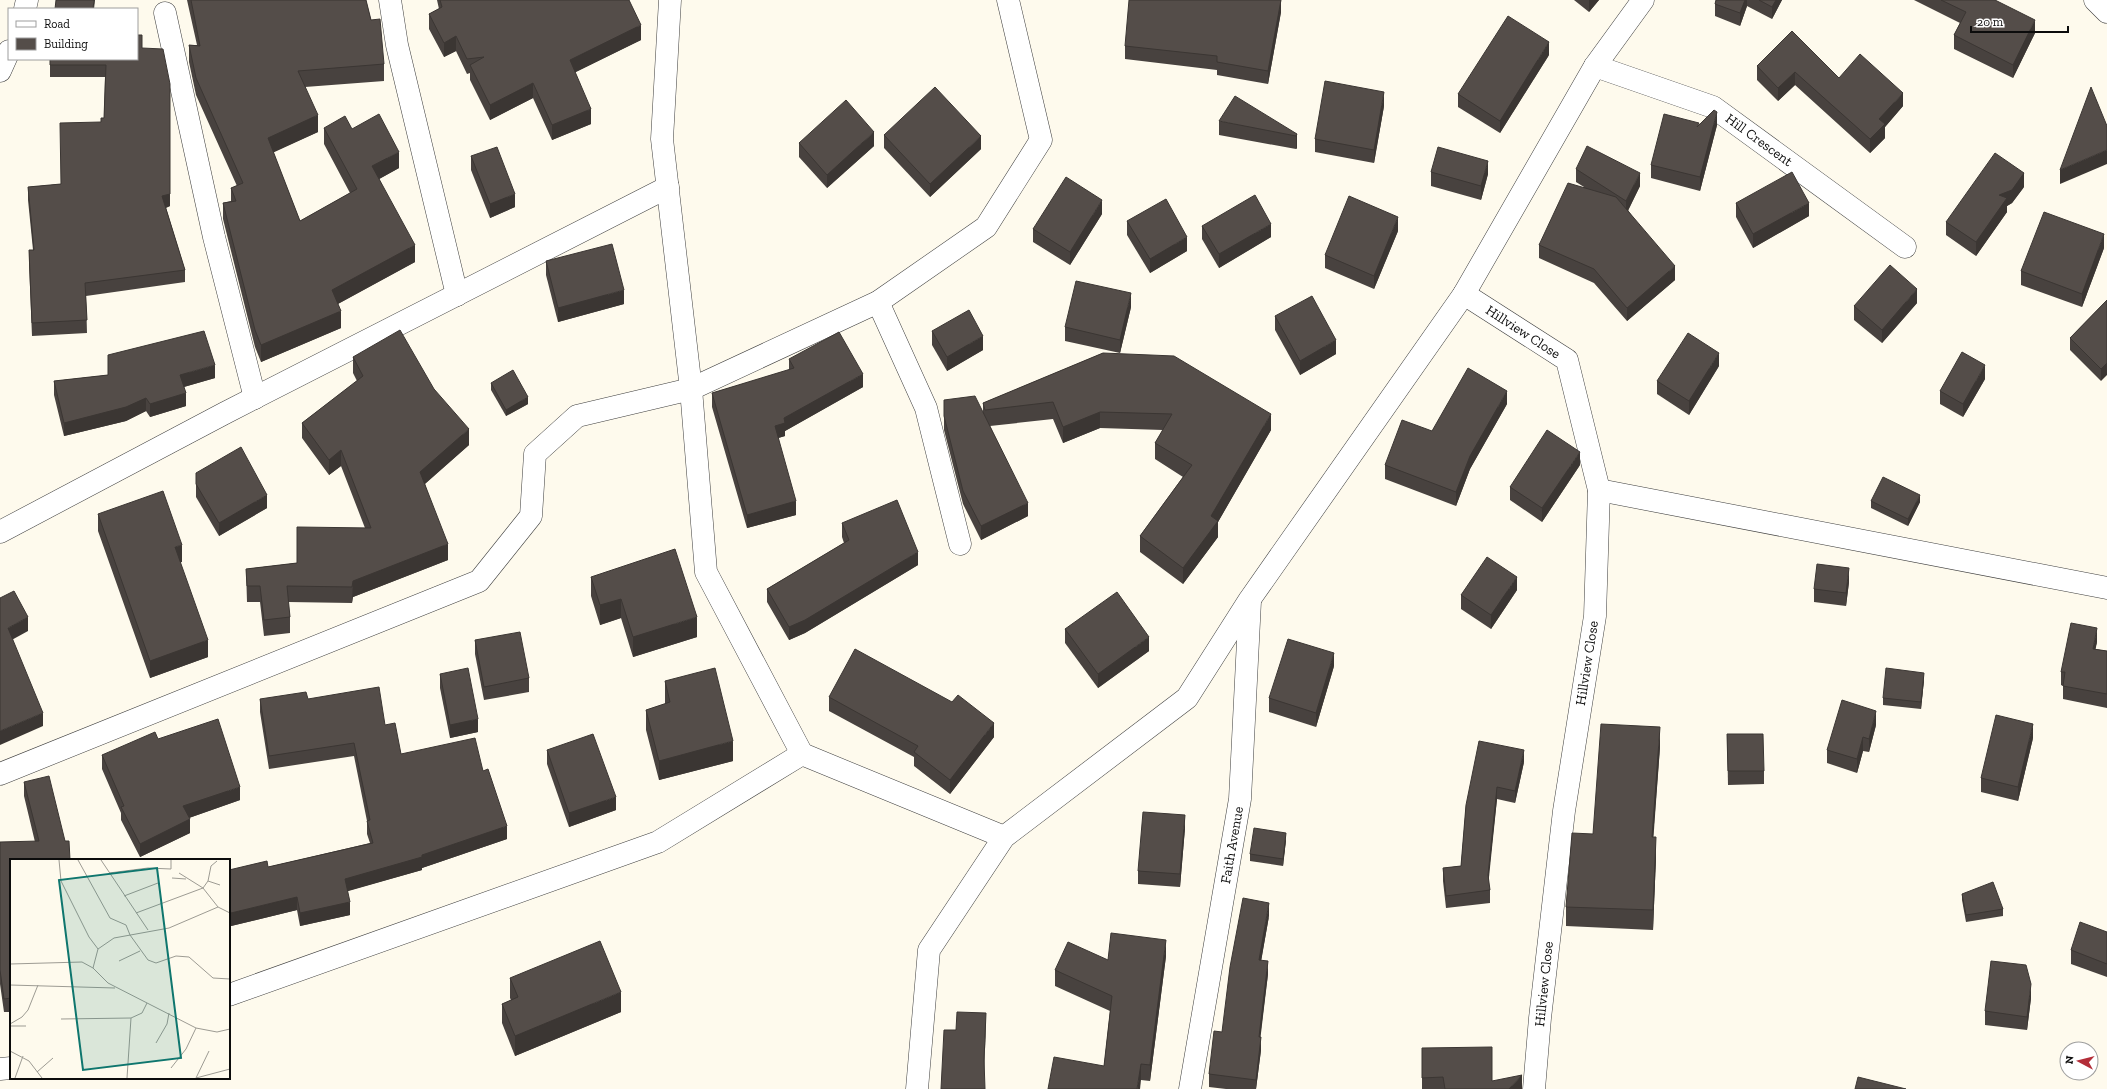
<svg xmlns="http://www.w3.org/2000/svg" width="2107" height="1089" viewBox="0 0 2107 1089" font-family="'Zilla Slab',serif">
<style>
.lines{fill:none;stroke-linecap:round;stroke-linejoin:round}
.minor-casing{stroke:#3f3f3f;stroke-width:23}
.minor{stroke:#fff;stroke-width:22}
.wall{fill:#48423f}
.shaded-wall{fill:#3b3633}
.building{fill:#544d49;stroke:#3b3633}
.labels{text-anchor:middle;dominant-baseline:central;stroke-width:4;stroke-linejoin:round;paint-order:stroke}
.street-label{font-size:14px;fill:#0c0c0c;stroke:#fff}
.inset-road{fill:none;stroke:#9d9b93;stroke-width:1}
.view{fill:#0f766e;fill-opacity:0.15;stroke:#0f766e;stroke-width:2}
.inset-edge{fill:none;stroke:#0c0c0c;stroke-width:2}
</style>
<rect width="100%" height="100%" fill="#fefaed"/>
<g class="lines">
<defs>
<g id="minor">
<polyline points="390,0 397,45 457,295"/>
<polyline points="670,0 662,139 691,389 706,572 802,754"/>
<polyline points="2095,0 2107,12"/>
<polyline points="25,9 27,0"/>
<polyline points="165,13 214,237 255,398"/>
<polyline points="1595,66 1713,107 1905,247"/>
<polyline points="0,71 9,51"/>
<polyline points="1464,294 1567,360 1599,490 1595,616 1564,811 1540,1018 1534,1089"/>
<polyline points="878,302 926,408 960,544"/>
<polyline points="1599,490 2107,588"/>
<polyline points="0,532 225,413 668,187"/>
<polyline points="0,774 479,581 531,516 535,454 577,416 691,389 878,302 986,227 1041,140 1008,0"/>
<polyline points="229,995 658,842 802,754 1004,837"/>
<polyline points="0,1069 11,1068"/>
<polyline points="917,1089 929,950 1004,837 1187,698 1250,599 1464,294 1595,66 1643,0"/>
<polyline points="1190,1089 1240,799 1250,601"/>
</g>
</defs>
<use href="#minor" class="minor-casing"/>
<use href="#minor" class="minor"/>
</g>
<g class="wall">
<polygon points="187,0 366,0 371,20 384,64 384,81 305,87 318,132 273,152 300,221 350,193 324,144 324,128 352,129 399,168 379,179 415,262 338,304 341,328 261,362 255,347 223,219 223,203 231,201 231,188 237,186 196,95 189,62 189,45 197,45"/>
<polygon points="437,0 629,0 641,40 575,72 591,124 552,140 533,98 490,120 470,80 470,73 467,74 456,51 444,57 429,29 429,14 439,9"/>
<polygon points="1281,0 1281,12 1268,84 1217,75 1217,70 1125,59 1125,46"/>
<polygon points="1574,0 1599,0 1589,12"/>
<polygon points="1716,0 1782,0 1772,19 1747,6 1740,26 1715,16 1715,4"/>
<polygon points="1914,0 1995,0 2035,33 2013,78 1954,49 1954,35 1960,23"/>
<polygon points="142,48 170,84 170,206 166,208 185,270 185,282 86,296 87,333 32,336 29,263 29,250 33,250 28,200 28,187 61,184 101,122 104,118 105,77 50,77 50,59"/>
<polygon points="1549,55 1500,133 1458,107 1458,94"/>
<polygon points="1757,66 1839,78 1903,106 1885,127 1885,138 1870,153 1795,85 1778,101 1757,80"/>
<polygon points="1384,106 1374,163 1315,152 1315,139"/>
<polygon points="1219,121 1297,134 1297,148 1296,149 1219,135"/>
<polygon points="1699,125 1717,125 1700,191 1651,178 1651,165"/>
<polygon points="884,135 981,149 930,197 884,148"/>
<polygon points="799,143 874,146 827,188 799,157"/>
<polygon points="471,156 515,207 490,218 471,170"/>
<polygon points="1576,169 1640,186 1628,210 1675,280 1627,321 1594,283 1539,258 1539,245 1584,187 1576,182"/>
<polygon points="1431,172 1488,174 1481,200 1431,186"/>
<polygon points="2024,187 2012,203 2007,206 2007,212 1976,256 1946,235 1946,222"/>
<polygon points="1736,203 1809,216 1753,248 1736,217"/>
<polygon points="1102,214 1070,265 1033,242 1033,229"/>
<polygon points="1127,221 1187,251 1150,273 1127,235"/>
<polygon points="1202,226 1271,237 1219,268 1202,239"/>
<polygon points="1398,231 1374,289 1325,268 1325,255"/>
<polygon points="2104,248 2082,307 2021,285 2021,271"/>
<polygon points="546,261 624,304 558,322 546,275"/>
<polygon points="2107,300 2101,381 2070,350 2070,338"/>
<polygon points="1917,303 1882,343 1854,320 1854,306"/>
<polygon points="1131,307 1120,353 1065,341 1065,327"/>
<polygon points="1275,316 1336,354 1300,375 1275,330"/>
<polygon points="932,331 983,350 947,371 932,345"/>
<polygon points="1103,353 1271,430 1218,522 1218,537 1183,584 1140,552 1140,536 1183,477 1155,459 1155,443 1163,430 1100,428 1063,443 1053,419 990,426 1028,516 981,540 963,504 944,430 944,400 983,413 983,403"/>
<polygon points="108,355 215,378 184,387 186,406 150,417 146,411 126,421 64,436 54,395 54,381 108,375"/>
<polygon points="353,357 434,389 469,445 425,484 448,560 353,597 352,603 288,602 290,617 290,633 264,636 260,602 247,602 246,569 297,563 365,528 341,466 329,475 302,438 302,423 357,381 353,373"/>
<polygon points="789,359 863,387 785,431 785,436 778,438 796,515 747,528 712,407 712,393 789,370"/>
<polygon points="1719,366 1689,415 1657,394 1657,381"/>
<polygon points="1985,379 1963,417 1940,404 1940,391"/>
<polygon points="491,383 528,404 506,416 491,390"/>
<polygon points="1507,404 1470,469 1456,506 1385,479 1385,465 1432,431"/>
<polygon points="1580,465 1542,522 1510,500 1510,487"/>
<polygon points="196,473 267,508 219,536 196,497"/>
<polygon points="1871,501 1920,502 1908,526 1871,508"/>
<polygon points="98,514 182,562 180,562 208,657 150,678 98,531"/>
<polygon points="842,523 918,565 805,633 789,640 767,602 767,589 844,543 842,537"/>
<polygon points="591,577 697,637 633,657 621,618 600,625 591,596"/>
<polygon points="1849,582 1846,606 1814,602 1814,589"/>
<polygon points="1517,590 1491,629 1461,609 1461,595"/>
<polygon points="1065,629 1149,651 1098,688 1065,643"/>
<polygon points="475,640 529,678 529,692 484,700 475,654"/>
<polygon points="2097,642 2095,649 2107,651 2107,708 2063,699 2063,686 2061,685 2061,672"/>
<polygon points="1334,666 1316,727 1269,712 1269,698"/>
<polygon points="440,674 478,732 450,738 440,688"/>
<polygon points="1924,680 1921,709 1883,705 1883,698"/>
<polygon points="665,681 733,761 659,780 646,730 646,710 665,704"/>
<polygon points="829,697 994,737 950,794 914,766 914,757 829,711"/>
<polygon points="260,699 308,699 385,725 401,754 483,771 507,839 422,868 422,870 347,891 350,915 300,926 297,910 231,926 229,919 229,870 268,867 370,843 367,834 367,821 354,756 269,769 260,712"/>
<polygon points="1876,725 1869,752 1863,751 1857,773 1827,763 1827,750"/>
<polygon points="1727,734 1764,771 1764,784 1728,785"/>
<polygon points="2033,738 2018,801 1981,792 1981,778"/>
<polygon points="158,739 240,800 189,818 190,833 140,857 121,820 121,813 102,769 102,755"/>
<polygon points="1660,747 1653,837 1656,857 1653,930 1566,926 1566,907 1593,834"/>
<polygon points="547,750 616,810 569,827 547,764"/>
<polygon points="1524,762 1515,803 1497,799 1488,880 1490,890 1490,903 1446,908 1443,881 1443,868 1461,866 1466,805"/>
<polygon points="24,782 65,841 11,860 11,1012 4,1012 0,984 0,842 35,842 24,796"/>
<polygon points="1185,828 1180,887 1138,884 1138,871"/>
<polygon points="1286,840 1283,866 1250,861 1250,854"/>
<polygon points="1962,894 2003,909 2003,916 1966,922 1962,900"/>
<polygon points="1269,916 1261,961 1268,974 1260,1037 1261,1050 1256,1089 1226,1089 1209,1087 1209,1074 1222,1032"/>
<polygon points="2107,932 2107,977 2071,964 2071,950"/>
<polygon points="1166,956 1150,1081 1141,1080 1104,1066 1110,1011 1055,986 1055,970 1108,960"/>
<polygon points="510,978 621,1012 515,1056 502,1023 502,1004 511,1000 510,998"/>
<polygon points="2031,998 2027,1030 1985,1025 1985,1011"/>
<polygon points="1422,1048 1492,1081 1522,1089 1422,1089"/>
</g>
<g class="shaded-wall">
<polygon points="94,0 95,0 94,9 93,9"/>
<polygon points="1281,0 1281,12 1268,84 1268,71"/>
<polygon points="1589,0 1599,0 1589,12"/>
<polygon points="1745,0 1747,0 1747,6 1740,26 1740,13"/>
<polygon points="1776,0 1782,0 1772,19 1772,7"/>
<polygon points="2035,20 2035,33 2013,78 2013,65"/>
<polygon points="641,25 641,40 570,75 570,60"/>
<polygon points="456,36 456,51 444,57 444,43"/>
<polygon points="1549,42 1549,55 1500,133 1500,121"/>
<polygon points="1795,72 1795,85 1778,101 1778,88"/>
<polygon points="533,83 533,98 490,120 490,105"/>
<polygon points="1384,92 1384,106 1374,163 1374,150"/>
<polygon points="1903,93 1903,106 1885,127 1885,138 1870,153 1870,139 1879,119"/>
<polygon points="591,109 591,124 552,140 552,125"/>
<polygon points="1717,112 1717,125 1700,191 1700,177"/>
<polygon points="318,115 318,132 268,155 268,138"/>
<polygon points="874,132 874,146 827,188 827,175"/>
<polygon points="1297,134 1297,148 1296,149 1296,136"/>
<polygon points="981,136 981,149 930,197 930,184"/>
<polygon points="2107,150 2107,164 2060,184 2060,170"/>
<polygon points="399,152 399,168 372,183 372,166"/>
<polygon points="1488,161 1488,174 1481,200 1481,186"/>
<polygon points="1640,173 1640,186 1626,215 1626,201"/>
<polygon points="2024,173 2024,187 2012,203 2007,206 2007,212 1976,256 1976,242 1999,195"/>
<polygon points="170,194 170,206 162,209 162,196"/>
<polygon points="515,194 515,207 490,218 490,204"/>
<polygon points="1102,200 1102,214 1070,265 1070,252"/>
<polygon points="1809,203 1809,216 1753,248 1753,234"/>
<polygon points="1398,217 1398,231 1374,289 1374,276"/>
<polygon points="1271,224 1271,237 1219,268 1219,254"/>
<polygon points="2104,234 2104,248 2082,307 2082,294"/>
<polygon points="1187,237 1187,251 1150,273 1150,259"/>
<polygon points="415,245 415,262 332,307 332,290"/>
<polygon points="1675,266 1675,280 1627,321 1627,308"/>
<polygon points="1917,289 1917,303 1882,343 1882,330"/>
<polygon points="624,290 624,304 558,322 558,308"/>
<polygon points="1131,293 1131,307 1120,353 1120,340"/>
<polygon points="341,311 341,328 261,362 261,345"/>
<polygon points="983,336 983,350 947,371 947,357"/>
<polygon points="1336,340 1336,354 1300,375 1300,361"/>
<polygon points="1719,353 1719,366 1689,415 1689,401"/>
<polygon points="2107,363 2107,375 2101,381 2101,369"/>
<polygon points="215,365 215,378 180,388 180,375"/>
<polygon points="1985,365 1985,379 1963,417 1963,404"/>
<polygon points="863,374 863,387 785,431 785,436 775,439 775,426 784,418"/>
<polygon points="1507,391 1507,404 1470,469 1456,506 1456,492 1470,456"/>
<polygon points="186,393 186,406 150,417 150,404"/>
<polygon points="528,397 528,404 506,416 506,410"/>
<polygon points="146,398 146,411 126,421 64,436 64,423"/>
<polygon points="1100,412 1100,428 1063,443 1063,427"/>
<polygon points="1271,414 1271,430 1218,522 1218,537 1183,584 1183,568 1211,516"/>
<polygon points="469,429 469,445 420,488 420,472"/>
<polygon points="341,450 341,466 329,475 329,460"/>
<polygon points="1580,452 1580,465 1542,522 1542,508"/>
<polygon points="267,495 267,508 219,536 219,523"/>
<polygon points="1920,495 1920,502 1908,526 1908,519"/>
<polygon points="796,501 796,515 747,528 747,515"/>
<polygon points="1028,503 1028,516 981,540 981,526"/>
<polygon points="448,544 448,560 353,597 352,603 353,581"/>
<polygon points="182,545 182,562 175,564 175,547"/>
<polygon points="918,552 918,565 805,633 789,640 789,627"/>
<polygon points="1849,568 1849,582 1846,606 1846,593"/>
<polygon points="1517,577 1517,590 1491,629 1491,615"/>
<polygon points="621,599 621,618 600,625 600,605"/>
<polygon points="28,617 28,631 8,642 8,628"/>
<polygon points="697,617 697,637 633,657 633,637"/>
<polygon points="2097,628 2097,642 2093,662 2093,649"/>
<polygon points="1149,637 1149,651 1098,688 1098,674"/>
<polygon points="208,640 208,657 150,678 150,661"/>
<polygon points="1334,653 1334,666 1316,727 1316,713"/>
<polygon points="1924,673 1924,680 1921,709 1921,702"/>
<polygon points="1876,711 1876,725 1869,752 1869,739"/>
<polygon points="43,713 43,726 0,745 0,731"/>
<polygon points="478,719 478,732 450,738 450,725"/>
<polygon points="994,723 994,737 950,794 950,780"/>
<polygon points="2033,724 2033,738 2018,801 2018,787"/>
<polygon points="1660,727 1660,747 1652,857 1652,837"/>
<polygon points="1863,737 1863,751 1857,773 1857,759"/>
<polygon points="733,741 733,761 659,780 659,761"/>
<polygon points="1524,750 1524,762 1515,803 1515,791"/>
<polygon points="240,787 240,800 183,820 183,806"/>
<polygon points="1497,787 1497,799 1488,887 1488,875"/>
<polygon points="616,797 616,810 569,827 569,813"/>
<polygon points="1185,815 1185,828 1180,887 1180,874"/>
<polygon points="190,819 190,833 140,857 140,844"/>
<polygon points="507,826 507,839 422,868 422,870 345,892 345,879 422,855"/>
<polygon points="1286,833 1286,840 1283,866 1283,859"/>
<polygon points="1656,837 1656,857 1653,930 1653,910"/>
<polygon points="297,897 297,910 231,926 231,913"/>
<polygon points="350,902 350,915 300,926 300,913"/>
<polygon points="1269,903 1269,916 1259,973 1259,960"/>
<polygon points="1166,940 1166,956 1150,1081 1150,1065"/>
<polygon points="1268,961 1268,974 1259,1050 1259,1037"/>
<polygon points="2031,984 2031,998 2027,1030 2027,1017"/>
<polygon points="621,992 621,1012 515,1056 515,1036"/>
<polygon points="986,1013 986,1026 984,1073 984,1060"/>
<polygon points="1261,1037 1261,1050 1256,1089 1256,1080"/>
<polygon points="1141,1064 1141,1080 1140,1089 1137,1089"/>
<polygon points="1522,1075 1522,1089 1509,1089"/>
</g>
<g class="building">
<polygon points="56,0 94,0 93,9 55,9"/>
<polygon points="191,0 366,0 371,20 380,19 384,64 298,71 318,115 268,138 300,221 357,189 324,128 345,116 352,129 379,114 399,152 372,166 415,245 332,290 341,311 261,345 255,330 223,203 236,201 231,188 243,183 196,78 189,45 200,46"/>
<polygon points="440,0 629,0 641,25 570,60 591,109 552,125 533,83 490,105 470,65 484,57 467,59 456,36 444,43 429,14 442,7"/>
<polygon points="1129,0 1281,0 1268,71 1217,62 1217,56 1125,46"/>
<polygon points="1716,0 1745,0 1740,13 1715,4"/>
<polygon points="1759,0 1776,0 1772,7"/>
<polygon points="1941,0 1995,0 2035,20 2013,65 1954,35 1966,12"/>
<polygon points="1508,16 1549,42 1500,121 1458,94"/>
<polygon points="1792,31 1839,78 1860,54 1903,93 1879,119 1885,124 1870,139 1795,72 1778,88 1757,66"/>
<polygon points="137,35 142,35 142,48 163,49 170,84 170,194 162,196 185,270 85,283 87,320 32,323 29,250 34,250 28,187 61,184 60,123 101,122 101,118 104,118 106,65 50,65 50,59 137,59"/>
<polygon points="1325,81 1384,92 1374,150 1315,139"/>
<polygon points="935,87 981,136 930,184 884,135"/>
<polygon points="2091,87 2107,126 2107,150 2060,170"/>
<polygon points="1235,96 1297,134 1296,136 1219,121"/>
<polygon points="846,100 874,132 827,175 799,143"/>
<polygon points="1714,110 1717,112 1700,177 1651,165 1664,114 1699,123 1697,127"/>
<polygon points="1587,146 1640,173 1626,201 1576,169"/>
<polygon points="497,147 515,194 490,204 471,156"/>
<polygon points="1438,147 1488,161 1481,186 1431,172"/>
<polygon points="1995,153 2024,173 2012,190 1999,195 2007,198 1976,242 1946,222"/>
<polygon points="1792,172 1809,203 1753,234 1736,203"/>
<polygon points="1066,177 1102,200 1070,252 1033,229"/>
<polygon points="1568,183 1616,197 1675,266 1627,308 1594,269 1539,245"/>
<polygon points="1255,195 1271,224 1219,254 1202,226"/>
<polygon points="1349,196 1398,217 1374,276 1325,255"/>
<polygon points="1166,199 1187,237 1150,259 1127,221"/>
<polygon points="2044,212 2104,234 2082,294 2021,271"/>
<polygon points="612,244 624,290 558,308 546,261"/>
<polygon points="1890,265 1917,289 1882,330 1854,306"/>
<polygon points="1076,281 1131,293 1120,340 1065,327"/>
<polygon points="1312,296 1336,340 1300,361 1275,316"/>
<polygon points="2107,300 2107,363 2101,369 2070,338"/>
<polygon points="969,310 983,336 947,357 932,331"/>
<polygon points="400,330 434,389 469,429 420,472 448,544 353,581 352,587 287,586 290,617 264,620 260,586 247,586 246,569 297,563 297,527 371,528 341,450 329,460 302,423 363,376 353,357"/>
<polygon points="204,331 215,365 180,375 186,393 150,404 146,398 126,407 64,423 54,381 108,375 108,355"/>
<polygon points="839,332 863,374 784,418 785,423 775,426 796,501 747,515 712,393 794,368 789,359"/>
<polygon points="1688,333 1719,353 1689,401 1657,381"/>
<polygon points="1962,352 1985,365 1963,404 1940,391"/>
<polygon points="1103,353 1174,356 1271,414 1211,516 1218,521 1183,568 1140,536 1192,465 1155,443 1172,414 1100,412 1063,427 1053,402 985,410 983,403"/>
<polygon points="1468,368 1507,391 1470,456 1456,492 1385,465 1402,420 1432,431"/>
<polygon points="513,370 528,397 506,410 491,383"/>
<polygon points="975,396 1028,503 981,526 963,491 944,416 944,400"/>
<polygon points="1547,430 1580,452 1542,508 1510,487"/>
<polygon points="241,447 267,495 219,523 196,484 196,473"/>
<polygon points="1883,477 1920,495 1908,519 1871,501"/>
<polygon points="163,491 182,545 175,547 208,640 150,661 98,514"/>
<polygon points="897,500 918,552 805,620 789,627 767,589 849,540 842,523"/>
<polygon points="675,549 697,617 633,637 621,599 600,605 591,577"/>
<polygon points="1487,557 1517,577 1491,615 1461,595"/>
<polygon points="1817,564 1849,568 1846,593 1814,589"/>
<polygon points="14,591 28,617 8,628 43,713 0,731 0,598"/>
<polygon points="1117,592 1149,637 1098,674 1065,629"/>
<polygon points="2071,623 2097,628 2093,649 2107,651 2107,694 2063,686 2065,672 2061,672"/>
<polygon points="520,632 529,678 484,687 475,640"/>
<polygon points="1288,639 1334,653 1316,713 1269,698"/>
<polygon points="855,649 952,702 958,695 994,723 950,780 914,752 918,746 829,697"/>
<polygon points="468,668 478,719 450,725 440,674"/>
<polygon points="715,668 733,741 659,761 646,710 670,702 665,681"/>
<polygon points="1886,668 1924,673 1921,702 1883,698"/>
<polygon points="379,687 385,725 395,723 401,754 475,738 483,771 488,769 507,826 422,855 422,857 345,879 350,902 300,913 297,897 231,913 229,906 229,870 267,861 268,867 373,843 367,821 370,820 354,743 269,756 260,699 306,692 308,699"/>
<polygon points="1842,700 1876,711 1869,739 1863,737 1857,759 1827,750"/>
<polygon points="1996,715 2033,724 2018,787 1981,778"/>
<polygon points="218,719 240,787 183,806 190,819 140,844 121,807 124,806 102,755 155,732 158,739"/>
<polygon points="1601,724 1660,727 1652,837 1656,837 1653,910 1566,907 1572,833 1593,834"/>
<polygon points="593,734 616,797 569,813 547,750"/>
<polygon points="1727,734 1763,734 1764,771 1728,771"/>
<polygon points="1479,741 1524,750 1515,791 1497,787 1488,875 1490,890 1446,896 1443,868 1461,866 1466,805"/>
<polygon points="49,776 65,841 69,841 70,860 11,860 11,998 4,999 0,970 0,842 39,841 24,782"/>
<polygon points="1143,812 1185,815 1180,874 1138,871"/>
<polygon points="1254,828 1286,833 1283,859 1250,854"/>
<polygon points="1993,882 2003,909 1966,915 1962,894"/>
<polygon points="1243,898 1269,903 1259,960 1268,961 1259,1037 1261,1037 1256,1080 1209,1074 1214,1031 1222,1032 1230,967"/>
<polygon points="2080,922 2107,932 2107,964 2071,950"/>
<polygon points="1111,933 1166,940 1150,1065 1141,1064 1137,1089 1048,1089 1054,1057 1104,1066 1112,996 1055,970 1068,942 1108,960"/>
<polygon points="600,941 621,992 515,1036 502,1004 518,997 510,978"/>
<polygon points="1991,961 2026,965 2031,984 2027,1017 1985,1011"/>
<polygon points="957,1012 986,1013 984,1060 985,1089 941,1089 944,1030 956,1030"/>
<polygon points="1492,1047 1492,1081 1522,1075 1509,1089 1445,1089 1443,1077 1422,1078 1422,1048"/>
<polygon points="1858,1077 1906,1089 1855,1089"/>
</g>
<g class="labels">
<g class="street-label">
<text transform="translate(1759 140) rotate(36)">Hill Crescent</text>
<text transform="translate(1523 332) rotate(33)">Hillview Close</text>
<text transform="translate(1587 663) rotate(-81)">Hillview Close</text>
<text transform="translate(1232 845) rotate(-80)">Faith Avenue</text>
<text transform="translate(1544 984) rotate(-84)">Hillview Close</text>
</g>
</g>
<g transform="translate(10 859)">
<rect width="220" height="220" fill="#fefaed"/>
<path class="inset-road" d="M49,1L51,22L79,78L88,90L83,109M68,1L100,59L116,66L120,76L138,101L146,104L166,97L179,98L203,119L220,120M91,1L138,71M99,14L138,9L161,10V1M169,14L193,29L208,48L220,54M162,19L176,20M198,22L210,26M114,37L148,24M126,54L193,29L198,22L201,7L207,2M88,90L104,79L159,69L208,48M109,102L130,92M0,105L72,103L83,109L98,124L186,169L207,173L220,170M0,126L105,129M51,160L121,159L132,154L137,144M0,165L12,158L18,151L28,126M0,167H16M146,184L157,165L159,154M0,192L19,202L32,219M161,209L176,190L186,169M27,213L43,199M5,219L13,197M117,219L121,159M186,219L220,210M186,219L199,192"/>
<path class="view" d="M147,9L171,199L73,211L49,21Z"/>
<rect width="220" height="220" class="inset-edge"/>
</g>
<rect x="8" y="8" width="130" height="52" fill="#ffffff" stroke="#9e9e9e"/>
<rect x="16" y="21" width="20" height="6" fill="#ffffff" stroke="#9e9e9e"/>
<text x="44" y="28" font-size="12" fill="#0c0c0c">Road</text>
<rect x="16" y="38" width="20" height="12" fill="#544d49" stroke="#9e9e9e"/>
<text x="44" y="48" font-size="12" fill="#0c0c0c">Building</text>
<g transform="translate(2079 1061) rotate(277)"><circle r="19" fill="#ffffff" stroke="#9e9e9e"/>
<path d="M0-3L7 15L0 10L-7 15Z" fill="#b32d38"/>
<text y="-6" font-size="11" font-weight="bold" text-anchor="middle" fill="#0c0c0c">N</text>
</g>
<path d="M1971 26v6h97v-6" fill="none" stroke="#0c0c0c" stroke-width="2"/>
<text x="1977" y="26" font-size="12" fill="#0c0c0c" stroke="#ffffff" stroke-width="3" paint-order="stroke">20 m</text>
</svg>
